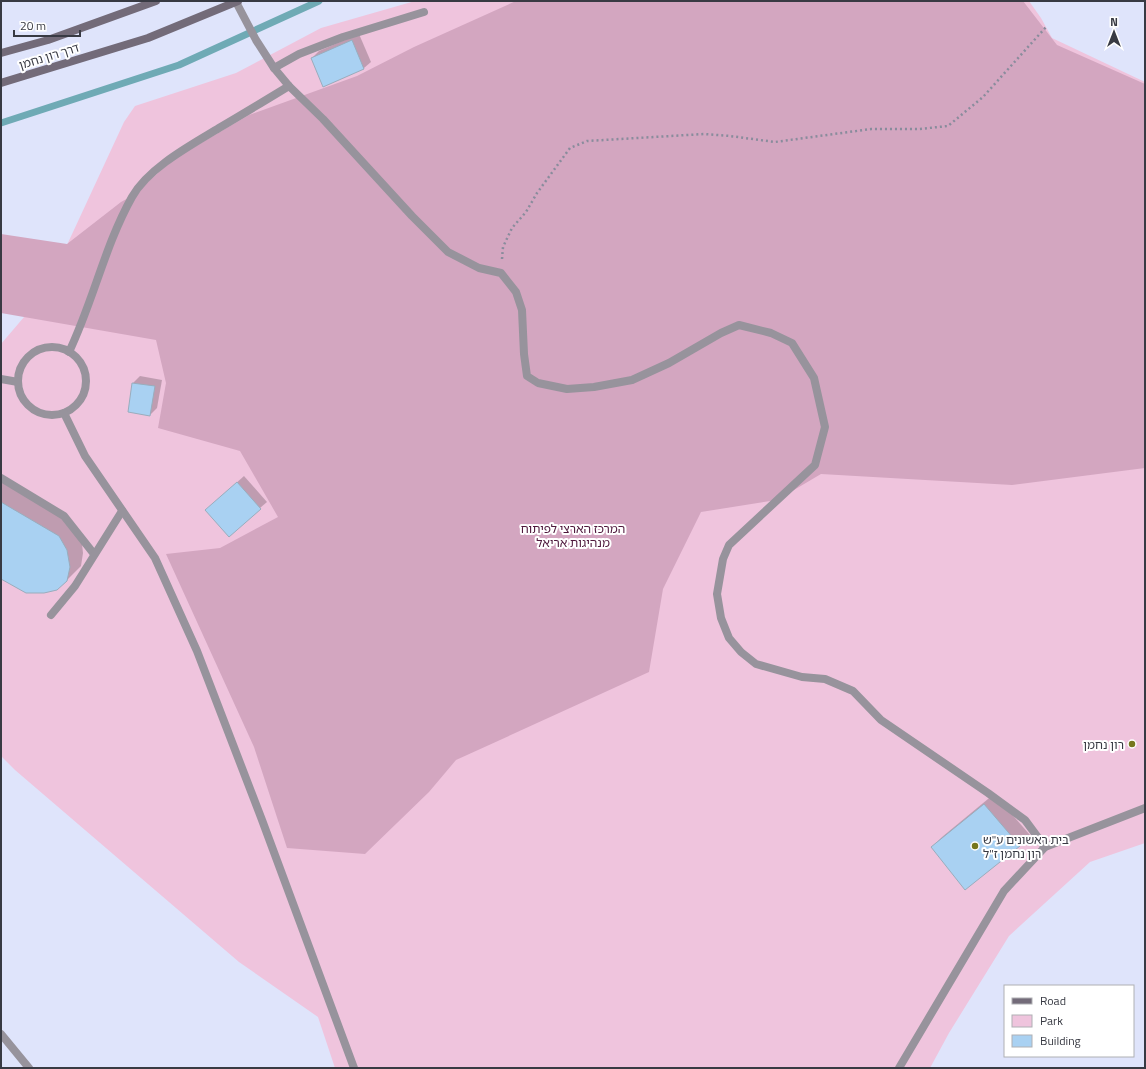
<svg xmlns="http://www.w3.org/2000/svg" width="1146" height="1069" viewBox="0 0 1146 1069" font-family="'Titillium Web','Noto Sans Hebrew',sans-serif">
<style>
.green{fill:#efc4dd}
.forest{fill:#d3a6c0}
.shadow{fill:#0003}
.lines{fill:none;stroke-linecap:round;stroke-linejoin:round}
.stream{stroke:#6faab5;stroke-width:7}
.building{fill:#a9d1f2;stroke:#99adbd}
.path{stroke:#898c9c;stroke-width:2.5;stroke-dasharray:2 3;stroke-linecap:butt}
.lane{stroke:#97939c;stroke-width:8}
.street{stroke:#97939c;stroke-width:8}
.secondary{stroke:#736b79;stroke-width:8}
.poi-dot{fill:#76771e;stroke:#fff;stroke-width:1.5}
.labels{text-anchor:middle;dominant-baseline:central;stroke-width:4;stroke-linejoin:round;paint-order:stroke}
.street-label{font-size:12px;fill:#383a43;stroke:#fff}
.park-label{font-size:12px;fill:#4d173b;stroke:#fff}
.poi-label{font-size:12px;fill:#383a43;stroke:#fff;text-anchor:end}
</style>
<rect width="100%" height="100%" fill="#dfe4fb"/>
<polygon class="green" points="415,1 1029,1 1041,18 1052,38 1145,82 1145,843 1090,862 1009,936 949,1033 930,1068 335,1068 318,1017 239,962 15,770 1,756 1,344 36,303 48,286 124,122 135,106 236,73 321,28"/>
<polygon class="forest" points="516,1 1023,1 1057,45 1145,84 1145,468 1012,485 821,474 777,500 701,512 663,589 649,672 456,760 429,792 365,854 287,848 254,747 166,554 220,548 278,517 240,451 158,428 166,383 156,340 1,313 1,234 67,244 121,202 132,196 174,159 249,115 357,76 414,47"/>
<g class="shadow">
<polygon points="359,34 371,62 364,68 324,86 312,58 319,51"/>
<polygon points="140,376 162,380 157,408 150,415 133,383"/>
<polygon points="244,476 267,502 260,508 213,504"/>
<polygon points="1,480 73,523 81,535 83,553 81,566 67,580 1,577"/>
<polygon points="994,794 1030,835 1019,845 932,847 942,837"/>
</g>
<g class="lines">
<polyline class="stream" points="1,123 179,65 319,1"/>
</g>
<g class="building">
<polygon points="352,40 364,69 323,87 311,58"/>
<polygon points="132,383 155,386 150,416 128,412"/>
<polygon points="237,482 261,509 229,537 205,510"/>
<polygon points="1,502 59,536 67,550 70,567 67,581 57,590 44,593 26,593 1,579"/>
<polygon points="984,804 1020,846 965,890 931,847"/>
</g>
<g class="lines">
<polyline class="path" points="502,259 503,247 512,228 526,212 537,193 570,148 587,141 704,134 730,136 775,142 871,129 919,129 948,126 983,97 1046,27"/>
<g class="lane">
<polyline points="236,2 256,40 274,68 289,86 323,119 412,216 448,252 479,268 501,273 516,292 522,310 524,354 527,376 538,383 567,389 594,387 632,380 669,363 721,333 739,325 771,333 792,343 814,378 825,427 815,465 729,545 723,559 717,594 721,618 729,638 741,652 756,664 802,677 825,679 853,691 881,720 988,793 1025,820 1045,847"/>
<polyline points="274,68 299,54 343,37 424,12"/>
<circle cx="52" cy="381" r="34"/>
<path d="M69,352C93,302 105,245 132,197C148,168 191,145 219,128C243,114 266,100 289,86"/>
<polyline points="1,379 18,382"/>
<polyline points="64,413 85,456 155,558 197,651 262,820 354,1068"/>
<polyline points="1,478 64,516 94,554"/>
<polyline points="51,615 75,586 122,511"/>
<polyline points="1,1034 29,1068"/>
</g>
<polyline class="street" points="899,1068 1004,891 1045,847 1145,808"/>
<g class="secondary">
<polyline points="1,53 48,40 156,1"/>
<polyline points="1,83 148,38 238,1"/>
</g>
</g>
<g class="poi-dot">
<circle cx="1132" cy="744" r="4"/>
<circle cx="975" cy="846" r="4"/>
</g>
<g class="labels">
<g class="street-label">
<text transform="translate(49 56) rotate(-17)">דרך רון נחמן</text>
</g>
<g class="park-label">
<text x="573" y="528">המרכז הארצי לפיתוח<tspan x="573" dy="14">מנהיגות אריאל</tspan></text>
</g>
<g class="poi-label">
<text x="1124" y="744">רון נחמן</text>
<text x="983" y="839" text-anchor="start">בית ראשונים ע"ש<tspan x="983" dy="14">רון נחמן ז"ל</tspan></text>
</g>
</g>
<rect width="1146" height="1069" fill="none" stroke="#383a43" stroke-width="4"/>
<rect x="1004" y="985" width="130" height="72" fill="#ffffff" stroke="#afb0b4"/>
<rect x="1012" y="998" width="20" height="6" fill="#736b79" stroke="#afb0b4"/>
<text x="1040" y="1005" font-size="12" fill="#383a43">Road</text>
<rect x="1012" y="1015" width="20" height="12" fill="#efc4dd" stroke="#afb0b4"/>
<text x="1040" y="1025" font-size="12" fill="#383a43">Park</text>
<rect x="1012" y="1035" width="20" height="12" fill="#a9d1f2" stroke="#afb0b4"/>
<text x="1040" y="1045" font-size="12" fill="#383a43">Building</text>
<g transform="translate(1114 32)" stroke="#ffffff" stroke-width="3" paint-order="stroke">
<path d="M0-3L7 15L0 10L-7 15Z" fill="#383a43"/>
<text y="-6" font-size="11" font-weight="bold" text-anchor="middle" fill="#383a43">N</text>
</g>
<path d="M14 30v6h66v-6" fill="none" stroke="#383a43" stroke-width="2"/>
<text x="20" y="30" font-size="12" fill="#383a43" stroke="#ffffff" stroke-width="3" paint-order="stroke">20 m</text>
</svg>
